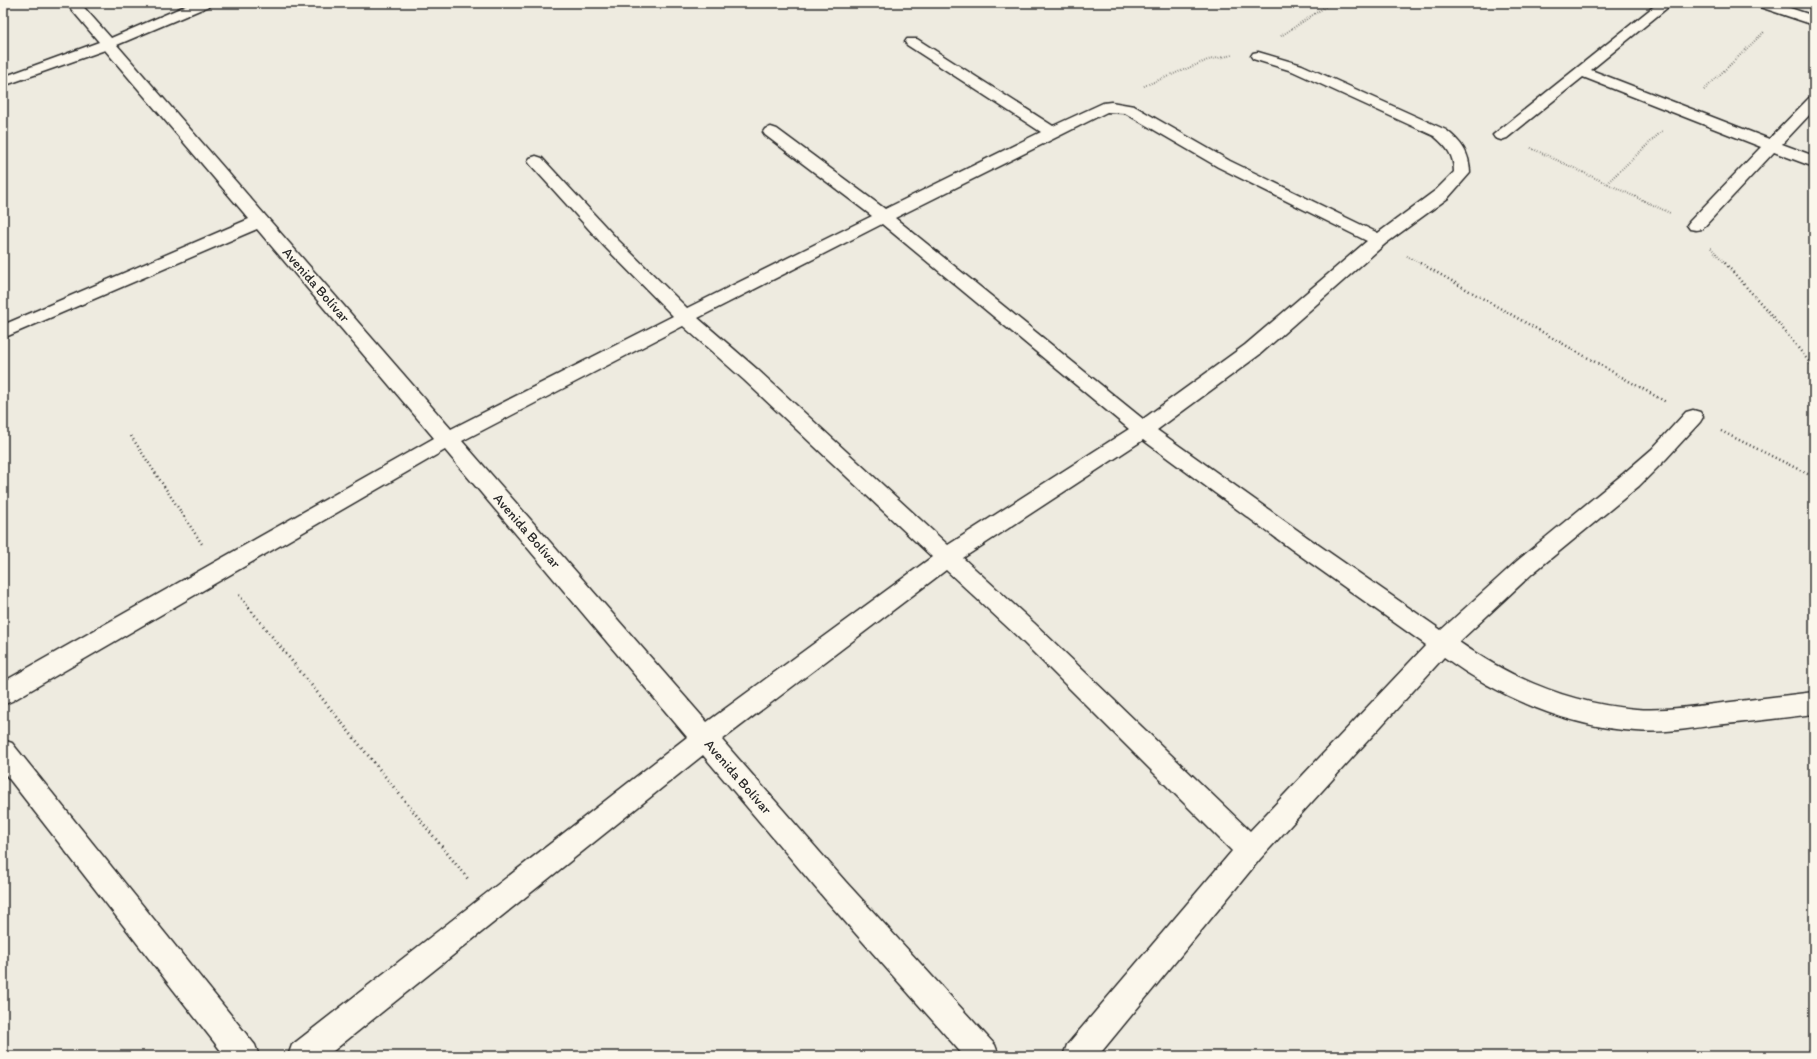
<svg xmlns="http://www.w3.org/2000/svg" width="1817" height="1059" viewBox="0 0 1817 1059" font-family="Itim,sans-serif">
<style>
.lines{fill:none;stroke-linecap:round;stroke-linejoin:round}
.minor-casing{stroke:#2b2b2b;stroke-width:3}
.path-far2{stroke:#2b2b2b;stroke-width:2;stroke-dasharray:0.5 2;stroke-linecap:butt}
.path-far1{stroke:#2b2b2b;stroke-width:2.5;stroke-dasharray:1 3;stroke-linecap:butt}
.path{stroke:#2b2b2b;stroke-width:3;stroke-dasharray:1 3.5;stroke-linecap:butt}
.minor{fill:#fbf7ec;fill-rule:evenodd}
.labels{text-anchor:middle;dominant-baseline:central;stroke-width:3;stroke-linejoin:round;paint-order:stroke}
.street-label{font-size:14px;fill:#2b2b2b;stroke:#fbf7ec}
</style>
<rect width="100%" height="100%" fill="#eeebe0"/>
<filter id="ink" filterUnits="userSpaceOnUse"><feTurbulence type="fractalNoise" baseFrequency=".025" numOctaves="2"/><feDisplacementMap in="SourceGraphic" scale="8" xChannelSelector="R" yChannelSelector="G"/><feConvolveMatrix kernelMatrix="1 2 1 2 8 2 1 2 1" color-interpolation-filters="sRGB"/></filter>
<g filter="url(#ink)">
<g class="lines">
<defs>
<g id="minor">
<path d="M66,3H80L111,38L192,3H211L209,6L117,45L451,429L673,316L605,247L530,164L528,161L530,158L536,156L542,158L617,239L687,308L872,216L765,135L763,132L765,129L771,127L777,129L885,209L1041,132L907,45L905,42L907,39H917L1053,126L1103,103L1111,102L1134,106L1230,161L1378,233L1436,190L1454,172C1454,155 1447,147 1434,136L1292,71L1253,59L1251,56L1253,53L1258,52L1302,65L1446,130C1461,142 1470,153 1470,173L1448,198L1385,244L1259,355L1157,430L1307,537L1441,630L1517,561L1623,474L1652,449L1686,412L1693,410L1700,412L1703,417L1700,422L1666,459L1639,486L1533,573L1459,642C1512,679 1571,704 1636,709C1662,711 1688,707 1714,704C1748,700 1781,696 1814,692V714C1781,718 1748,722 1715,725C1689,729 1663,733 1636,731C1568,727 1499,697 1444,657L1260,859L1098,1056H1063L1067,1045L1232,851L1018,637L946,570L722,740L845,881L995,1045L999,1056H964L825,899L703,755L327,1056H288L292,1045L687,737L445,450L12,701L3,705V682L434,438L257,229L3,338V325L249,219L105,50L3,86V77L99,42ZM1107,112L1125,113L1218,167L1367,241L1245,345L1143,419L895,218ZM882,224L1129,429L948,545L758,370L698,318ZM683,326L744,380L932,557L707,722L462,441ZM1143,440L1291,549L1426,645L1250,831L1034,623L963,558Z"/>
<polygon points="1658,3 1673,3 1591,70 1769,139 1809,98 1814,96 1814,110 1782,144 1814,156 1814,167 1774,152 1702,229 1696,230 1690,229 1687,225 1690,221 1761,147 1583,77 1507,138 1501,140 1495,138 1493,135"/>
<polygon points="1755,3 1775,3 1814,16 1814,25 1757,6"/>
<polygon points="3,740 12,743 255,1045 259,1056 225,1056 3,771"/>
</g>
</defs>
<use href="#minor" class="minor-casing"/>
<g class="path-far2">
<polyline points="1281,36 1331,3"/>
<polyline points="1144,86 1208,60 1233,55"/>
<polyline points="1704,90 1764,32"/>
<polyline points="1531,148 1670,213"/>
<polyline points="1607,183 1662,131"/>
<polyline points="1711,248 1726,264"/>
<polyline points="1407,256 1422,264"/>
</g>
<g class="path-far1">
<polyline points="1420,263 1666,402"/>
<polyline points="1725,263 1779,324 1814,368"/>
<polyline points="1721,431 1814,477"/>
<polyline points="131,436 202,544"/>
<polyline points="239,595 250,609"/>
</g>
<polyline class="path" points="249,608 468,879"/>
<use href="#minor" class="minor"/>
</g>
</g>
<g class="labels">
<g class="street-label">
<text transform="translate(316 285) rotate(49)">Avenida Bolívar</text>
<text transform="translate(527 531) rotate(49)">Avenida Bolívar</text>
<text transform="translate(738 777) rotate(49)">Avenida Bolívar</text>
</g>
</g>
<rect width="1817" height="1059" fill="none" stroke="#fbf7ec" stroke-width="16"/>
<rect x="8" y="8" width="1801" height="1043" fill="none" stroke="#2b2b2b" stroke-width="1.5" filter="url(#ink)"/>
</svg>
